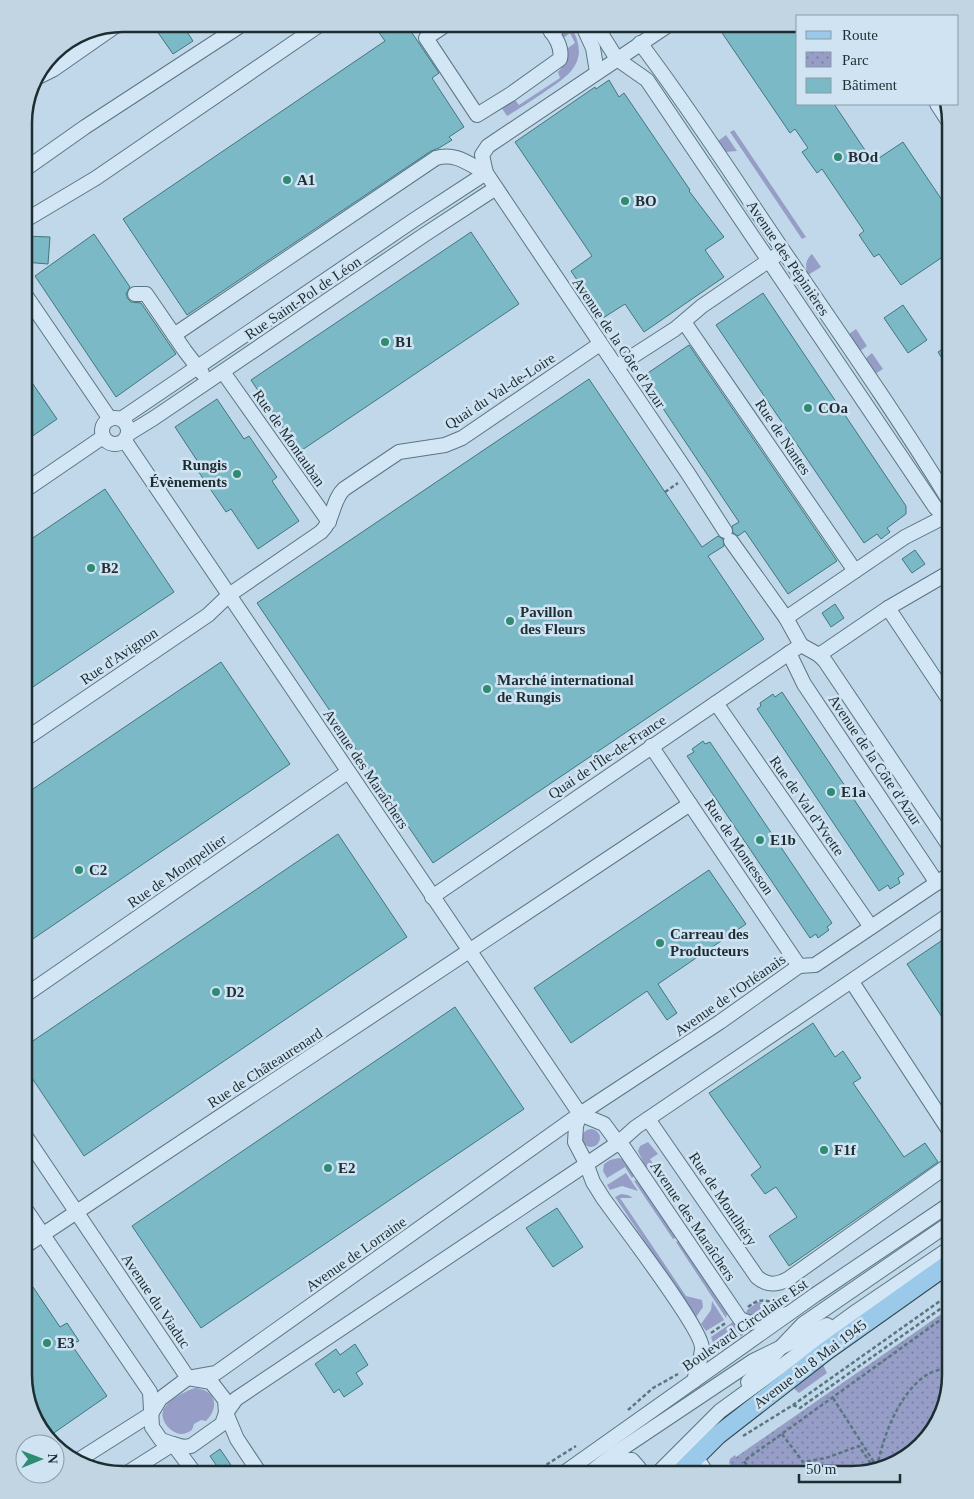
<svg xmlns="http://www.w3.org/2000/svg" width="974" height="1499" viewBox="0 0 974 1499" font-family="'Times New Roman',serif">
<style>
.grass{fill:#969dc6}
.park{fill:url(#park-dots)}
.building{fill:#7ab9c5;stroke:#42777e}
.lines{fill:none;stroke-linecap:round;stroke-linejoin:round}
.minor-casing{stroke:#5a7781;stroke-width:16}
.major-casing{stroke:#2e494f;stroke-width:20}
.path{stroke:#5a7781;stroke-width:2.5;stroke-dasharray:4 2.5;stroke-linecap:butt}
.minor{stroke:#d3e6f5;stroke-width:14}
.major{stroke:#9bc9ea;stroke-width:18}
.poi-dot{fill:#2f8b72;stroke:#d0e3f2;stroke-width:2}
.labels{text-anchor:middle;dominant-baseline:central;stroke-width:5;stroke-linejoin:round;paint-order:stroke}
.poi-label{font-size:15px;font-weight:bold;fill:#1d2e32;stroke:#d0e3f2;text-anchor:start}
.street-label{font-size:15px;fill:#1d2e32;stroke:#d0e3f2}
.rim{fill:none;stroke:#1d2e32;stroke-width:2.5}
</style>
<defs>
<pattern id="park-dots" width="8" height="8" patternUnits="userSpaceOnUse" patternTransform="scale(1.25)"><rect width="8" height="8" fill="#969dc6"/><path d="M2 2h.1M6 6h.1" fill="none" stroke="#7a80a1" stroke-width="1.8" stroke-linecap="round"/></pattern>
</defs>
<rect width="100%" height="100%" fill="#c1d8ea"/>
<g class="grass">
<path d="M568,29L574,32C589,64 567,77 543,93C531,101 519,109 507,116L501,107L512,101L515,100L519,105L560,78L558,72C566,64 568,58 568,48L575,43L570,33L562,39L559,34Z"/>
<polygon points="734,130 806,237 802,239 730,132"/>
<polygon points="726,135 737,151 725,152 718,141"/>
<path d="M812,254L821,267L808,275C805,267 805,260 812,254Z"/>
<polygon points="856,329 867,346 860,351 849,334"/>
<polygon points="872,353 883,369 875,374 865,359"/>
<circle cx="591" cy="1138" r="9"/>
<polygon points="648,1142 658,1154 650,1159 653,1164 646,1168 638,1151 640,1146"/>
<polygon points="619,1158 622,1159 634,1176 632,1178 625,1167 607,1178 603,1171 604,1164 610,1160"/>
<polygon points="626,1173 638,1191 622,1186 610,1190 607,1185"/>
<polygon points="637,1180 676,1238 673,1239 634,1181"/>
<polygon points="621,1194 628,1195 633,1198 620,1198 686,1296 702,1300 703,1307 696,1317 615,1197"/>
<polygon points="678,1241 727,1314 726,1318 676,1242"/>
<polygon points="712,1301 724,1320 706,1331 701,1324 711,1310"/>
<path d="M758,1302L773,1305L774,1307C766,1313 756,1317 746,1314L747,1310Z"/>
<polygon points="733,1322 737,1329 743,1332 743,1335 719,1351 716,1351 711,1337"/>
<polygon points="821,1361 827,1373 799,1393 790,1385"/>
<path d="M195,1388C216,1390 220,1407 206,1421L201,1420L194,1424L192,1430C189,1432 185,1434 181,1434C171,1433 160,1421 163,1411C165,1402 187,1390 195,1388Z"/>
</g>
<polygon class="park" points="950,1308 950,1376 937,1426 900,1462 851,1475 738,1475 729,1463 730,1459 735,1455 736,1457"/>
<g class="building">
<polygon points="152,24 182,24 193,41 173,54"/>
<polygon points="373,24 406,24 439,73 432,78 464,127 449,137 452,140 439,148 431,151 187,315 123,219 385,41"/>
<polygon points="716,24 798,24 798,104 834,104 873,162 903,142 950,212 950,252 901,285 879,254 874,257 859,235 864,231 822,169 817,173 802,152 808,148 795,129 790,133"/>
<polygon points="609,80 619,97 624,93 690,190 689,191 724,237 705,250 724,277 644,332 625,304 603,318 571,271 592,256 515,142 595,87 596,89"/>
<polygon points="471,232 519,304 299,452 251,380"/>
<polygon points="94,234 130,287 126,294 128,299 131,302 141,303 176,354 116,397 35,276"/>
<polygon points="25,236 50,237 48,264 24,262"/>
<polygon points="763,293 906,506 906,514 887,528 890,532 881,539 877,534 864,543 716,325"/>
<polygon points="903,305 927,340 908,353 884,318"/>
<polygon points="950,344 950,371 938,352"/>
<polygon points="689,345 837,561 788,594 745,531 738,536 733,533 732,526 739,522 642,377"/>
<polygon points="24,371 57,419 24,442"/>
<polygon points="589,379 702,547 718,536 723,539 724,546 708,556 764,639 433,863 257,603"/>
<polygon points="217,399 244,439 249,436 277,477 272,481 299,521 258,549 231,509 226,512 198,471 202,468 175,427"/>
<polygon points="105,489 174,592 24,693 24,544"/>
<polygon points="915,550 925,564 912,573 902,559"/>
<polygon points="835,604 844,618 831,627 822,613"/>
<polygon points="221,662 290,764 24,945 24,795"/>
<polygon points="782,692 904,874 898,878 900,883 890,889 888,885 879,891 757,709 761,706 760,703 773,694 775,697"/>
<polygon points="703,741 705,744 710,742 832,923 827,927 829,930 818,938 816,934 810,938 687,756 694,752 692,749"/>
<polygon points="338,834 407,937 84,1156 24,1066 24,1047"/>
<polygon points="709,870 746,924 658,984 677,1013 667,1020 647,991 571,1043 534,988"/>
<polygon points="950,935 950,1029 907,964"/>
<polygon points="455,1007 524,1109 201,1328 132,1226"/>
<polygon points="813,1023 835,1057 843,1051 861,1078 853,1083 904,1157 925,1143 938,1162 789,1266 769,1236 797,1217 776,1187 765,1194 751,1175 761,1167 709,1093"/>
<polygon points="557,1208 583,1247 553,1267 526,1228"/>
<polygon points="33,1287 60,1327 67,1323 79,1341 71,1344 107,1396 48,1437 37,1425 24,1376 24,1294"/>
<polygon points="355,1344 368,1365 356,1373 363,1384 344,1397 339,1389 334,1393 315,1364 336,1349 340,1355"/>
<polygon points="220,1449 233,1468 223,1475 210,1456"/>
</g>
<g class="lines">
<defs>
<g id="minor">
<path d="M447,24L426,38L477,115L511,94L560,59C563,46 553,34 546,24"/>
<polyline points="582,24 593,48 597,72"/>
<polyline points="595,24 617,59 647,80 935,507 940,512 950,515"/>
<polyline points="670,24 488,146 482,155 486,173 689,475 725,531"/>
<polyline points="551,32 564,24"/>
<path d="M640,43C694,114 741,189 791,262C845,341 900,420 950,502"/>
<polyline points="36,78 54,69 117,25"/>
<polyline points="937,104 950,124"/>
<polyline points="24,170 85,127 243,24"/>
<polyline points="24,221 96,178 321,24"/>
<polyline points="24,293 110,419"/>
<polyline points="135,294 146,294 185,351 202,373"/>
<polyline points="684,322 855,571"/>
<path d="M174,335L436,158C455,152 469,164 486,173"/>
<polyline points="616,367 675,329 702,306 777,255"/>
<polyline points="223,372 329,522"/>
<circle cx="115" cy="431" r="13"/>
<polyline points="121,419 414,220 486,173"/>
<polyline points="128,434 154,418 424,235 496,188"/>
<polyline points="125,441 580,1114 604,1124 618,1143 624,1148 740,1319 750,1323 775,1316 788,1314"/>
<polyline points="24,491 103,437"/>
<polyline points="731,541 786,618 801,645 819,655 825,661 950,847"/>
<polyline points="888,608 950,701"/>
<polyline points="786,618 905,537 950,514"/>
<polyline points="789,653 804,684 937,883"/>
<polyline points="819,655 888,608 950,572"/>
<polyline points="716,703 871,927"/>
<path d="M24,740L208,615L229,595L321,532C334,520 332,500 344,489L399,452L445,445L462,438L600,344"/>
<polyline points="651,746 799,966"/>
<polyline points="432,897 801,645"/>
<polyline points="852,982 950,1132"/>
<polyline points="24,996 348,772"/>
<path d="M580,1114L576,1126L575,1142L586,1163L593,1182L603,1198C619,1221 702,1328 702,1348C702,1358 696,1371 694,1381"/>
<path d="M648,1119L757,1277C767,1286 777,1285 788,1279L950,1164"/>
<polyline points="24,1134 188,1378 211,1382 225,1400 226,1413 237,1439 261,1475"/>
<polyline points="24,1207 150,1392 152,1427 161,1440 173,1444 196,1475"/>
<polyline points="24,1247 690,804"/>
<polyline points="748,1382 803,1324 950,1223"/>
<polyline points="696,1457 708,1475"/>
<polyline points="77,1461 151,1414 160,1399 188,1378 216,1373 580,1114 720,1022 799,966 815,965 950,874"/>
<polyline points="608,1466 620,1460 632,1460 639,1468 639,1475"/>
<polyline points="124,1475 173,1444 183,1447 191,1446 222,1424 226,1413 236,1399 618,1143 636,1127 950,914"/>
<polyline points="561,1475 815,1295 950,1204"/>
<polyline points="587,1475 614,1454 753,1361 827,1325"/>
<polyline points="656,1475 720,1411 857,1311 950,1248"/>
</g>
<polyline id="major" points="678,1475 718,1435 826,1351 950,1263"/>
</defs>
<use href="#minor" class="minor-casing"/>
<use href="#major" class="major-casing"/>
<g class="path">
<polyline points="665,492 678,483"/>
<path d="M748,1307C765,1293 768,1308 783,1297"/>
<polyline points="711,1333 727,1322"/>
<polyline points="833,1398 877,1467"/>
<polyline points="793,1405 800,1408 950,1302"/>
<polyline points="628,1410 653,1388 678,1374"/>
<polyline points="782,1434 803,1462 826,1458 859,1446 871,1464 874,1461"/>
<polyline points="743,1436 793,1405 950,1294"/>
<path d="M877,1467C883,1437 898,1395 925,1376C932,1371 942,1369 950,1367"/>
<polyline points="530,1475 576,1446"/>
<polyline points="754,1475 744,1461 950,1313"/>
</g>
<use href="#minor" class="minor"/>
<use href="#major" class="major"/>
</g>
<g class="poi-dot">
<circle cx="838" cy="157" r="5"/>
<circle cx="287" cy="180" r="5"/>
<circle cx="625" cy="201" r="5"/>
<circle cx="385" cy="342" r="5"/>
<circle cx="808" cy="408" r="5"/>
<circle cx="237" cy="474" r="5"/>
<circle cx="91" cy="568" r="5"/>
<circle cx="510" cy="621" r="5"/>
<circle cx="487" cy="689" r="5"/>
<circle cx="831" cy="792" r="5"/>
<circle cx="760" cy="840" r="5"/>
<circle cx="79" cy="870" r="5"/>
<circle cx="660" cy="943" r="5"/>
<circle cx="216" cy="992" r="5"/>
<circle cx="824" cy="1150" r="5"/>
<circle cx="328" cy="1168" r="5"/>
<circle cx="47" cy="1343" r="5"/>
</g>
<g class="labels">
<g class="poi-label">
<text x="848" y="157">BOd</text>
<text x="297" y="180">A1</text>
<text x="635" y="201">BO</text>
<text x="395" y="342">B1</text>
<text x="818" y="408">COa</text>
<text x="227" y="465" text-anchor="end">Rungis<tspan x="227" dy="17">Évènements</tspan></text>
<text x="101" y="568">B2</text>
<text x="520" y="612">Pavillon<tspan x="520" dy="17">des Fleurs</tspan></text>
<text x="497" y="680">Marché international<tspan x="497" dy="17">de Rungis</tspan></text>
<text x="841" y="792">E1a</text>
<text x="770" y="840">E1b</text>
<text x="89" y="870">C2</text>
<text x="670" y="934">Carreau des<tspan x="670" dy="17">Producteurs</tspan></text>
<text x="226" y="992">D2</text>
<text x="834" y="1150">F1f</text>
<text x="338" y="1168">E2</text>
<text x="57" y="1343">E3</text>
</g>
<g class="street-label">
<text transform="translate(788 258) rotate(56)">Avenue des Pépinières</text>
<text transform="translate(303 298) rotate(-34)">Rue Saint-Pol de Léon</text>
<text transform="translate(619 343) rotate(56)">Avenue de la Côte d'Azur</text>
<text transform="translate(500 391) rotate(-33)">Quai du Val-de-Loire</text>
<text transform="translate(783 437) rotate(56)">Rue de Nantes</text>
<text transform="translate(289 438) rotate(55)">Rue de Montauban</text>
<text transform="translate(119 656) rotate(-34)">Rue d'Avignon</text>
<text transform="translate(607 757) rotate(-34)">Quai de l'Île-de-France</text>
<text transform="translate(875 760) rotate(56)">Avenue de la Côte d'Azur</text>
<text transform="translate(366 769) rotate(56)">Avenue des Maraîchers</text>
<text transform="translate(807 806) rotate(55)">Rue de Val d'Yvette</text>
<text transform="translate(739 847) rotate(56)">Rue de Montesson</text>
<text transform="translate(177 871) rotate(-35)">Rue de Montpellier</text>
<text transform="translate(730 995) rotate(-35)">Avenue de l'Orléanais</text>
<text transform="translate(265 1068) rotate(-33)">Rue de Châteaurenard</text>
<text transform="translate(723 1199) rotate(56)">Rue de Montlhéry</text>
<text transform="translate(693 1221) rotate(56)">Avenue des Maraîchers</text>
<text transform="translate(356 1254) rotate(-35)">Avenue de Lorraine</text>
<text transform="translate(156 1301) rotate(56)">Avenue du Viaduc</text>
<text transform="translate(745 1325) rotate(-35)">Boulevard Circulaire Est</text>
<text transform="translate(810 1364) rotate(-37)">Avenue du 8 Mai 1945</text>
</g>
</g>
<path d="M0 0H974V1499H0ZM123 32H851A91 91 0 0 1 942 123V1375A91 91 0 0 1 851 1466H123A91 91 0 0 1 32 1375V123A91 91 0 0 1 123 32Z" fill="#c2d5e3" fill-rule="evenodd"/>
<path class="rim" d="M123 32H851A91 91 0 0 1 942 123V1375A91 91 0 0 1 851 1466H123A91 91 0 0 1 32 1375V123A91 91 0 0 1 123 32Z"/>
<rect x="796" y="15" width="162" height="90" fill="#d0e3f2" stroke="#889ba5"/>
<rect x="806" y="31" width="25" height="8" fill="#9bc9ea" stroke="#889ba5"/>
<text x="842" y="40" font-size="15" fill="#1d2e32">Route</text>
<rect x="806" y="52" width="25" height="15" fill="url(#park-dots)" stroke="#889ba5"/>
<text x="842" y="65" font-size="15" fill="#1d2e32">Parc</text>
<rect x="806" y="78" width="25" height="15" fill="#7ab9c5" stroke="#889ba5"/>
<text x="842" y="90" font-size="15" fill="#1d2e32">Bâtiment</text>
<g transform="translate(40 1459) rotate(89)"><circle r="24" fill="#d0e3f2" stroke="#889ba5"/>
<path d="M0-4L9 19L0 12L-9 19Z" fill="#2f8b72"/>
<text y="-8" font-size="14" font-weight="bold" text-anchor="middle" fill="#1d2e32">N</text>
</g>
<path d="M799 1474v8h101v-8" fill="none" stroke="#1d2e32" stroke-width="2.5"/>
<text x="806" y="1474" font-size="15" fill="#1d2e32" stroke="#d0e3f2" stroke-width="4" paint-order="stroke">50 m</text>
</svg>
